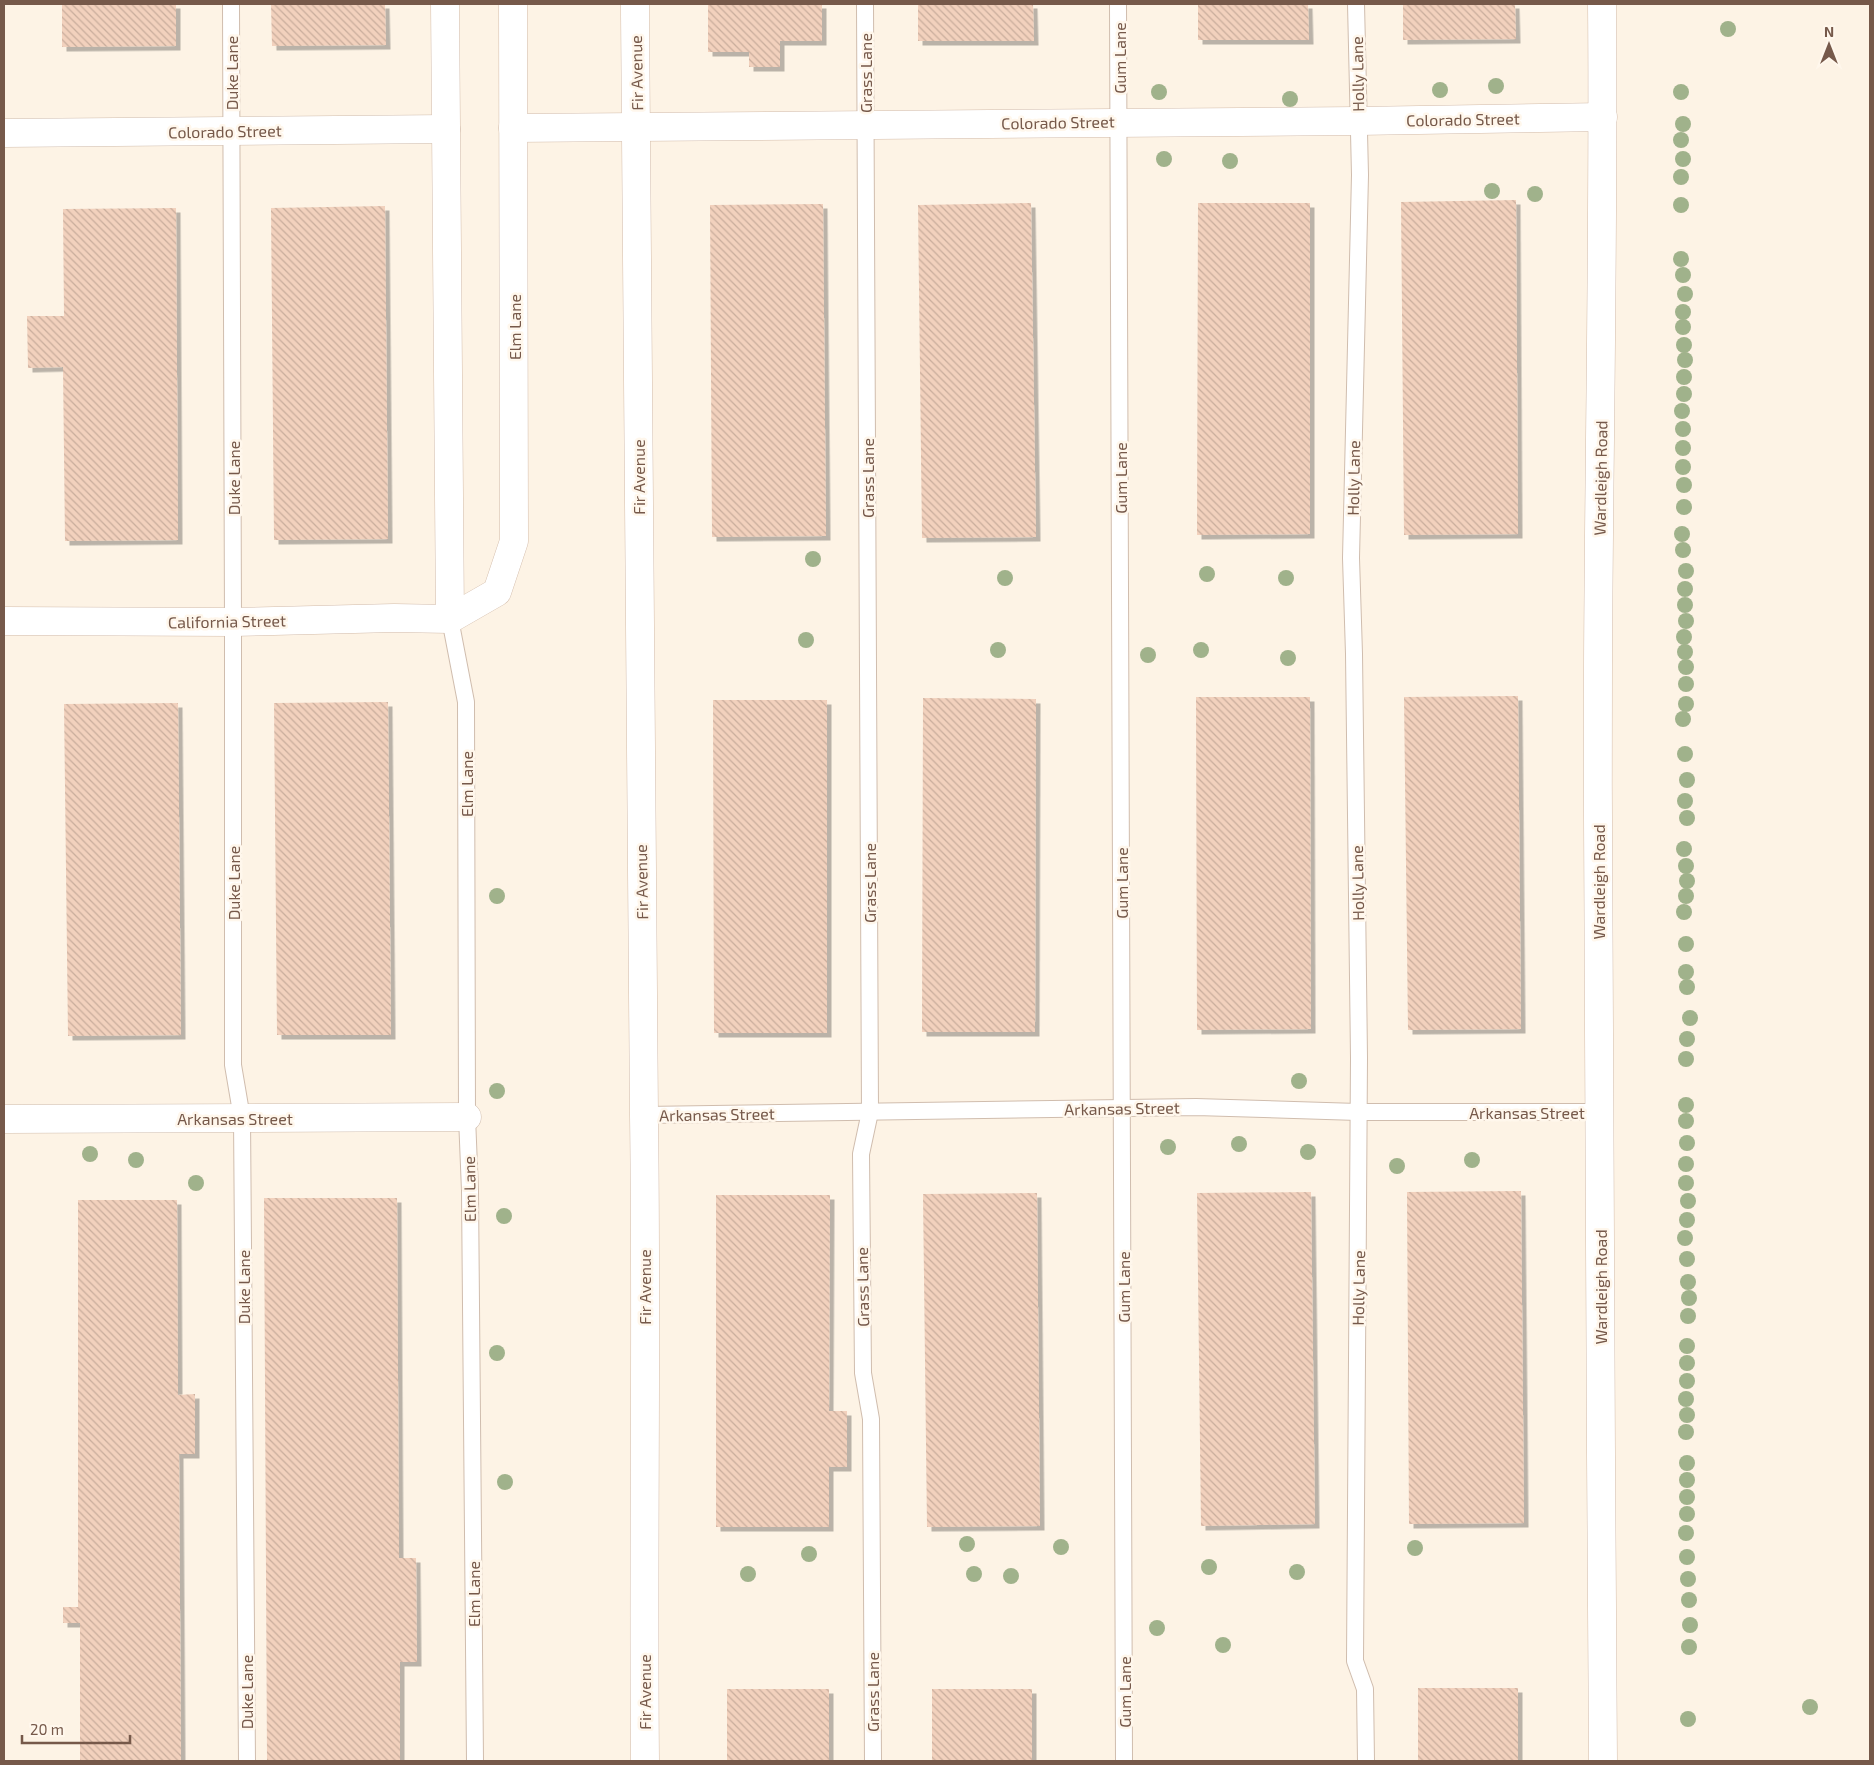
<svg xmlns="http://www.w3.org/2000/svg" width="1874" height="1765" viewBox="0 0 1874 1765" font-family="'Exo 2',sans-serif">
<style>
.building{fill:url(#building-back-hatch);filter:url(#shadow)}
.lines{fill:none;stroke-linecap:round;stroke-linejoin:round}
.lane-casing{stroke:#d0bdae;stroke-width:18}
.street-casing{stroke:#d0bdae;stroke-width:29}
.secondary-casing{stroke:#d3bcab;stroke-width:29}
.lane{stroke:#fff;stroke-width:16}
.street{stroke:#fff;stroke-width:28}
.secondary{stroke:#fff;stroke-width:28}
.tree{fill:#a0b28b}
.labels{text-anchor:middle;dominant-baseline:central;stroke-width:5;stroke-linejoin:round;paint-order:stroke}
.street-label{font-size:16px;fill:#76594a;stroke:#fff7ec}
</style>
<defs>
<pattern id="building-back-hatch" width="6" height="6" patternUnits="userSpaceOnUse" patternTransform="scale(1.25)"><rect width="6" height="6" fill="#f2d1bd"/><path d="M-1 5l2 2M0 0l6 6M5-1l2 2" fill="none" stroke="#c9ad9c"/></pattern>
<filter id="shadow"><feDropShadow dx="4.5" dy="4.5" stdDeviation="0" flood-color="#0004"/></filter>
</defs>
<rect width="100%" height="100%" fill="#fdf3e5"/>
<g class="building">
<polygon points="62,4 176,4 176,46 62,47"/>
<polygon points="271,4 385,4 386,45 272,46"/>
<polygon points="708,4 822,4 822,41 780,41 780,67 749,67 749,52 708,52"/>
<polygon points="918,4 1033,4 1034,41 918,41"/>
<polygon points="1198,4 1308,4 1309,40 1198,40"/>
<polygon points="1403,4 1515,4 1516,39 1403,40"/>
<polygon points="1516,200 1518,534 1404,535 1401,202"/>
<polygon points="1031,203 1036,537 922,538 918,205"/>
<polygon points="1198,203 1310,203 1310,534 1197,535"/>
<polygon points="823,204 826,536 712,537 710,205"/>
<polygon points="385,206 388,539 274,540 271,208"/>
<polygon points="176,208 178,540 65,541 63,367 28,368 27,316 64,316 63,209"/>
<polygon points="1518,696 1521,1029 1408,1030 1404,697"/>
<polygon points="1196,697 1310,697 1311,1029 1197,1030"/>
<polygon points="923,698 1036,699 1035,1032 922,1032"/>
<polygon points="713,700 827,700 827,1033 714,1033"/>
<polygon points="388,702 391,1035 277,1035 274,703"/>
<polygon points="178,703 181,1035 68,1036 64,704"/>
<polygon points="1521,1191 1524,1523 1409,1524 1407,1192"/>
<polygon points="1311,1192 1315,1524 1201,1526 1197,1193"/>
<polygon points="1037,1193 1040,1526 927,1527 923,1194"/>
<polygon points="716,1195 830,1195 829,1411 847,1411 847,1467 829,1467 829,1527 716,1527"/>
<polygon points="264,1198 397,1198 399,1558 416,1558 417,1662 400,1662 400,1761 267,1761"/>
<polygon points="78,1200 177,1200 178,1395 195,1394 195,1454 179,1454 181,1761 80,1761 80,1623 63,1623 63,1607 78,1607"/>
<rect x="1418" y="1688" width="100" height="73"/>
<rect x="727" y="1689" width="102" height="72"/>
<rect x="932" y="1689" width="100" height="72"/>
</g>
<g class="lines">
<defs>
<g id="lane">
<polyline points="231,4 233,622 233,1065 242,1118 247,1761"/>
<polyline points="865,4 870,1112 861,1154 863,1373 871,1419 873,1761"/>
<polyline points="1118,4 1124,1761"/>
<polyline points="1356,4 1360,175 1351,558 1354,654 1359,1058 1355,1661 1365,1689 1366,1761"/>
<polyline points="450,619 466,702 467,1117 470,1191 475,1761"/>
<polyline points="644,1115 1196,1107 1358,1112 1599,1112"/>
</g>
<g id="street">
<polyline points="4,133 446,129"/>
<polyline points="4,1119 467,1117"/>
</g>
<g id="secondary">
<polyline points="445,4 450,619"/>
<path d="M635,4C636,375 641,746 644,1116C647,1331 643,1546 645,1761"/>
<path d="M1602,4C1604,225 1599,445 1598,666C1597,1031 1601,1396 1603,1761"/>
<polyline points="513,128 1358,121 1603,117"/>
<polyline points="450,619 497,592 514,541 513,4"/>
<polyline points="4,621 233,622 394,618 450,619"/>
</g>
</defs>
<use href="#lane" class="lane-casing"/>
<use href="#street" class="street-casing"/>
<use href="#secondary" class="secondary-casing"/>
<use href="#lane" class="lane"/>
<use href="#street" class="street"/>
<use href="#secondary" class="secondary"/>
</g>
<g class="tree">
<circle cx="1728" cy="29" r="8"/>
<circle cx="1496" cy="86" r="8"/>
<circle cx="1440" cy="90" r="8"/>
<circle cx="1159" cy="92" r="8"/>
<circle cx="1681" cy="92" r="8"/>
<circle cx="1290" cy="99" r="8"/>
<circle cx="1683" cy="124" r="8"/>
<circle cx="1681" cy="140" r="8"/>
<circle cx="1164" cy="159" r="8"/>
<circle cx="1683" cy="159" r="8"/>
<circle cx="1230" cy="161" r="8"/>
<circle cx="1681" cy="177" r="8"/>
<circle cx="1492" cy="191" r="8"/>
<circle cx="1535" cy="194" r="8"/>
<circle cx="1681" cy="205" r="8"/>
<circle cx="1681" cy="259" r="8"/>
<circle cx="1683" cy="275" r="8"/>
<circle cx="1685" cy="294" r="8"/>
<circle cx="1683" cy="312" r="8"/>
<circle cx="1683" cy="327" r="8"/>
<circle cx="1684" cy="345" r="8"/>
<circle cx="1685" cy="360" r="8"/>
<circle cx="1684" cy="377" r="8"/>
<circle cx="1684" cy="394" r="8"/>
<circle cx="1682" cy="411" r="8"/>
<circle cx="1683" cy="429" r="8"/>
<circle cx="1683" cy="448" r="8"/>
<circle cx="1683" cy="467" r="8"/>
<circle cx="1684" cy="485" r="8"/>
<circle cx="1684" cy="507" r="8"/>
<circle cx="1682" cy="534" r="8"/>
<circle cx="1683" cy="550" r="8"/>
<circle cx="813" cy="559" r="8"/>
<circle cx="1686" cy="571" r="8"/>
<circle cx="1207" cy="574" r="8"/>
<circle cx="1005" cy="578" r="8"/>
<circle cx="1286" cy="578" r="8"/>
<circle cx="1685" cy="589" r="8"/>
<circle cx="1685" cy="605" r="8"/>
<circle cx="1686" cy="621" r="8"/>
<circle cx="1684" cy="637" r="8"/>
<circle cx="806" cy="640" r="8"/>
<circle cx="998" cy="650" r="8"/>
<circle cx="1201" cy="650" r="8"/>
<circle cx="1685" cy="652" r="8"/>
<circle cx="1148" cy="655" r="8"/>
<circle cx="1288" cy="658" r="8"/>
<circle cx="1686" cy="667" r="8"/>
<circle cx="1686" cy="684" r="8"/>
<circle cx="1686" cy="704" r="8"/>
<circle cx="1683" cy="719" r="8"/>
<circle cx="1685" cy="754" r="8"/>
<circle cx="1687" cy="780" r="8"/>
<circle cx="1685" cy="801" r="8"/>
<circle cx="1687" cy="818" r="8"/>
<circle cx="1684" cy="849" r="8"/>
<circle cx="1686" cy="866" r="8"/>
<circle cx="1687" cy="881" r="8"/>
<circle cx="497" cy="896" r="8"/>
<circle cx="1686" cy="896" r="8"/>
<circle cx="1684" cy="912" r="8"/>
<circle cx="1686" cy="944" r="8"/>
<circle cx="1686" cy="972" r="8"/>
<circle cx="1687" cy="987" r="8"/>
<circle cx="1690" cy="1018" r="8"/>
<circle cx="1687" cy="1039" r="8"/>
<circle cx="1686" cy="1059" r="8"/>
<circle cx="1299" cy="1081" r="8"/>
<circle cx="497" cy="1091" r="8"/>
<circle cx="1686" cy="1105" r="8"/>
<circle cx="1686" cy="1121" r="8"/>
<circle cx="1687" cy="1143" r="8"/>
<circle cx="1239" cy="1144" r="8"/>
<circle cx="1168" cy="1147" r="8"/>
<circle cx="1308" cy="1152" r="8"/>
<circle cx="90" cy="1154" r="8"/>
<circle cx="136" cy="1160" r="8"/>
<circle cx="1472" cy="1160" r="8"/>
<circle cx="1686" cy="1164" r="8"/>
<circle cx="1397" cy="1166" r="8"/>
<circle cx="196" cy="1183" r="8"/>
<circle cx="1686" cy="1183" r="8"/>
<circle cx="1688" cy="1201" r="8"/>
<circle cx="504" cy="1216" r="8"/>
<circle cx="1687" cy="1220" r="8"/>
<circle cx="1685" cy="1238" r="8"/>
<circle cx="1687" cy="1259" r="8"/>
<circle cx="1688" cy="1282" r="8"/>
<circle cx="1689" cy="1298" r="8"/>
<circle cx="1688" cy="1316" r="8"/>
<circle cx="1687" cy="1346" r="8"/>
<circle cx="497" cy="1353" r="8"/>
<circle cx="1687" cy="1363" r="8"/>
<circle cx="1687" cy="1381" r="8"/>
<circle cx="1686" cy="1399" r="8"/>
<circle cx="1687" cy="1415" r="8"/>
<circle cx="1686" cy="1432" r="8"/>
<circle cx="1687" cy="1463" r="8"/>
<circle cx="1687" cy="1480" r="8"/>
<circle cx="505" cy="1482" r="8"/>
<circle cx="1687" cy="1497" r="8"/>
<circle cx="1687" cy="1514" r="8"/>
<circle cx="1686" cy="1533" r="8"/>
<circle cx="967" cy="1544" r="8"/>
<circle cx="1061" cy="1547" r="8"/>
<circle cx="1415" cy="1548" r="8"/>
<circle cx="809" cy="1554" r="8"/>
<circle cx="1687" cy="1557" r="8"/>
<circle cx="1209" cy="1567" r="8"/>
<circle cx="1297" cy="1572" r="8"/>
<circle cx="748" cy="1574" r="8"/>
<circle cx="974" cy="1574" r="8"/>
<circle cx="1011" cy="1576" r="8"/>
<circle cx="1688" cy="1579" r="8"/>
<circle cx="1689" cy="1600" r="8"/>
<circle cx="1690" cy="1625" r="8"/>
<circle cx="1157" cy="1628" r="8"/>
<circle cx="1223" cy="1645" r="8"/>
<circle cx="1689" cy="1647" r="8"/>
<circle cx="1810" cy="1707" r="8"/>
<circle cx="1688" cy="1719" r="8"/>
</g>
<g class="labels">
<g class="street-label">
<text transform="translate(1119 58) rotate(-90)">Gum Lane</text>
<text transform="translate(231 73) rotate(-90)">Duke Lane</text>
<text transform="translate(636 73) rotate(-91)">Fir Avenue</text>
<text transform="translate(865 73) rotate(-90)">Grass Lane</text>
<text transform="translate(1357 74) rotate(-91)">Holly Lane</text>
<text transform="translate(1463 119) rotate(-1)">Colorado Street</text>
<text transform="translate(1058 122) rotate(-1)">Colorado Street</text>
<text transform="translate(225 131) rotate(-1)">Colorado Street</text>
<text transform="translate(514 327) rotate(-90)">Elm Lane</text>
<text transform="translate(638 477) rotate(-90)">Fir Avenue</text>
<text transform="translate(233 478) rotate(-90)">Duke Lane</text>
<text transform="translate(867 478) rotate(-90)">Grass Lane</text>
<text transform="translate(1120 478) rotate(-90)">Gum Lane</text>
<text transform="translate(1353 478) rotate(-89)">Holly Lane</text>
<text transform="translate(1600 478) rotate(-89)">Wardleigh Road</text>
<text transform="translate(227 621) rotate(-1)">California Street</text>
<text transform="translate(466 784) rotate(-90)">Elm Lane</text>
<text transform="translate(641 882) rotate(-91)">Fir Avenue</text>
<text transform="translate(1598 882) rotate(-90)">Wardleigh Road</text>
<text transform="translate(233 883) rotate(-90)">Duke Lane</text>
<text transform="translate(869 883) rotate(-90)">Grass Lane</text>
<text transform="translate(1121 883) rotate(-90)">Gum Lane</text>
<text transform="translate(1357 883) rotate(-91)">Holly Lane</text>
<text transform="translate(1122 1108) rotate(-1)">Arkansas Street</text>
<text x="1527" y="1112">Arkansas Street</text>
<text transform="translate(717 1114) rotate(-1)">Arkansas Street</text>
<text x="235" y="1118">Arkansas Street</text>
<text transform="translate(469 1189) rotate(-91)">Elm Lane</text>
<text transform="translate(243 1287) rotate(-90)">Duke Lane</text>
<text transform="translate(644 1287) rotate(-90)">Fir Avenue</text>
<text transform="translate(862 1287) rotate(-91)">Grass Lane</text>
<text transform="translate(1123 1287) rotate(-90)">Gum Lane</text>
<text transform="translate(1600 1287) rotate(-90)">Wardleigh Road</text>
<text transform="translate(1358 1288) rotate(-89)">Holly Lane</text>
<text transform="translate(473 1594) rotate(-90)">Elm Lane</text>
<text transform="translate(246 1692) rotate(-90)">Duke Lane</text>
<text transform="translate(644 1692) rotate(-90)">Fir Avenue</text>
<text transform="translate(872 1692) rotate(-90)">Grass Lane</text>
<text transform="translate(1124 1692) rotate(-90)">Gum Lane</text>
</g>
</g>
<rect width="1874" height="1765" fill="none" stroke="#76594a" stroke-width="10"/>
<g transform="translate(1829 45)" stroke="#fff7ec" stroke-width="4" paint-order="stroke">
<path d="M0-4L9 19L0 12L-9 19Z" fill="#76594a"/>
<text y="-8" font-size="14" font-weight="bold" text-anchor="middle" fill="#76594a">N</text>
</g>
<path d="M22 1735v8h108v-8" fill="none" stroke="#76594a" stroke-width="2.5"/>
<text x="30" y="1735" font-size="15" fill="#76594a" stroke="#fff7ec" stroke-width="4" paint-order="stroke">20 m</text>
</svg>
